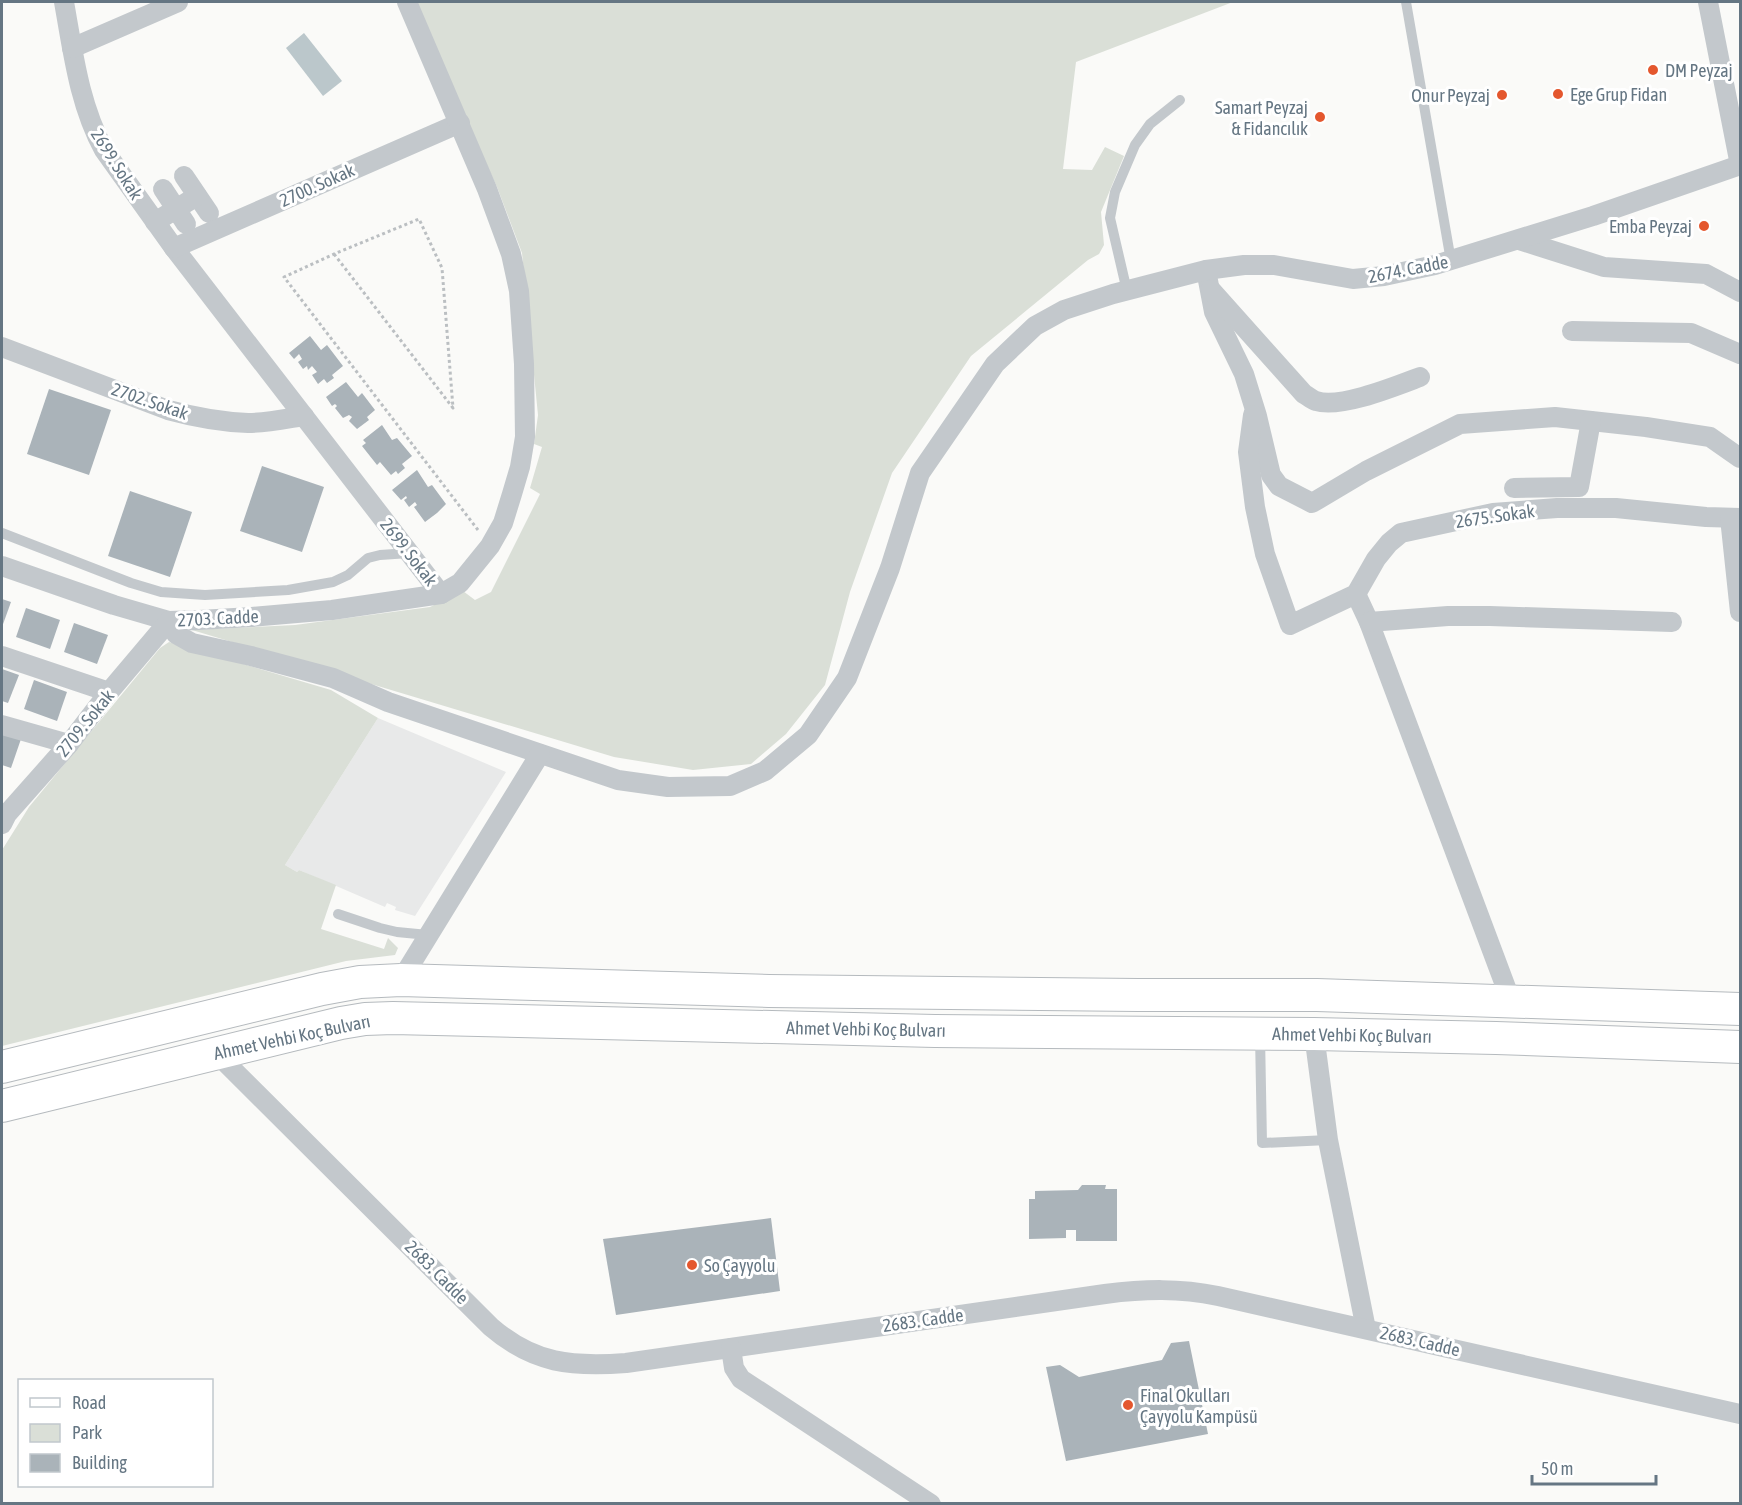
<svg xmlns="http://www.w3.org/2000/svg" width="1742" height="1505" viewBox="0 0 1742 1505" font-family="'Asap Condensed',sans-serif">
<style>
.built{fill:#e8e9e9}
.green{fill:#dadfd7}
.water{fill:#bbc7cb}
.building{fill:#aab3b9}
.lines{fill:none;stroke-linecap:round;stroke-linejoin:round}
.primary-casing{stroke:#b5babe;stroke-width:34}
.path{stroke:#bbbfc2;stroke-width:3;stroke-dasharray:3 3;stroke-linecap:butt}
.lane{stroke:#c3c8cc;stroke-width:10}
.street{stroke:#c3c8cc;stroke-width:20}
.primary{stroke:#fff;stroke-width:32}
.poi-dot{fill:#e4572e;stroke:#fff;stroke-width:2}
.labels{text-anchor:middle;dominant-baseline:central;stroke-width:6;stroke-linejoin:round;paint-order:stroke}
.poi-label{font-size:18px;fill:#657683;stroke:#fff;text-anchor:start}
.street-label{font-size:18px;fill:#657683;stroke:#fff}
</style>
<rect width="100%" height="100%" fill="#fafaf8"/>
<polygon class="built" points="378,718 506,772 415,916 395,910 396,907 387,903 385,907 299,870 297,872 285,865"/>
<g class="green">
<polygon points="412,2 1233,2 1076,62 1063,169 1092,170 1105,147 1124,156 1101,212 1104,245 1099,254 1088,260 971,356 892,473 850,592 825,685 786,734 751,764 693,770 614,757 192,630 295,625 430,607 463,591 475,600 491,592 540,494 530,488 542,447 534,444 538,415 522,253 497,187"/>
<polygon points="169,642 331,690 378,718 285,865 297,872 299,870 336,885 321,929 384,949 388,938 398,948 395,955 346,961 2,1046 2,850 29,807 160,648"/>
</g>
<polygon class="water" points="304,33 342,81 323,96 286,48"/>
<g class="building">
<polygon points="310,336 321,350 327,345 343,366 332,375 334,378 327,383 324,379 318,384 312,375 317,372 312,366 308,370 307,366 303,369 298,362 302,359 299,354 294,359 289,353"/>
<polygon points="346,382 358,397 362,393 375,410 367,417 369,420 357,429 349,421 352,417 349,415 343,418 335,408 337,406 335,404 332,406 326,397"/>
<polygon points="49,389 111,410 89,475 27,454"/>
<polygon points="382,425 392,440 397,438 412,456 402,464 405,468 398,474 396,471 391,475 380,462 377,465 362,446 366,443 363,440"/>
<polygon points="262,466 324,487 302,552 240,531"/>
<polygon points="417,470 428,487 432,485 446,504 437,513 425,522 414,507 417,505 415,502 409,507 404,500 407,498 406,496 401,500 392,490"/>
<polygon points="130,491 192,512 170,577 108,556"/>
<polygon points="2,599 11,602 2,627"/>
<polygon points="26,608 60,620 50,649 16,637"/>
<polygon points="74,623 108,635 97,664 64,652"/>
<polygon points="2,669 19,675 8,703 2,701"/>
<polygon points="34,680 67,692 57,721 24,709"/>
<polygon points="2,732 21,739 11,768 2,765"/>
<polygon points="1082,1185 1106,1185 1105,1189 1117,1189 1117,1241 1076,1241 1076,1230 1066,1230 1066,1238 1029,1239 1029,1199 1035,1199 1035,1191 1078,1190"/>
<polygon points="771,1218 780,1291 616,1315 603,1239"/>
<polygon points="1189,1341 1208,1434 1066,1461 1046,1367 1060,1365 1079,1377 1162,1360 1171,1343"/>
</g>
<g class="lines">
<defs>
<g id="primary">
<polyline points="2,1067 322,989 360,982 401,980 769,991 1138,995 1317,995 1740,1009"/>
<polyline points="2,1106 341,1023 365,1019 393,1018 935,1031 1314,1034 1496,1038 1740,1047"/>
</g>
</defs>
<use href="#primary" class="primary-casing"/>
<polyline class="path" points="334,254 453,408 442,268 419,219 334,254 284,277 478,530"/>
<g class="lane">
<polyline points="1406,2 1451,261"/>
<polyline points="1127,291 1110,218 1115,192 1135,145 1150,124 1180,100"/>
<polyline points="2,533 131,583 161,592 205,595 288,590 333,582 348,575 368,558 380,555 409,553"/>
<polyline points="338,914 380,928 397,932 428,935"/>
<polyline points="1260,1035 1262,1143 1328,1140"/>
</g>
<g class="street">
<path d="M64,2C73,52 79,104 104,150L174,248L441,594"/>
<polyline points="1708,2 1740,165"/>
<polyline points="72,48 178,2"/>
<polyline points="184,176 209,213"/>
<polyline points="163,189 186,224"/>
<polyline points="155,222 197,196"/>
<polyline points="1519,240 1604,267 1706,274 1740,292"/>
<polyline points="174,248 460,123"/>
<polyline points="1206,270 1214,312 1244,374 1257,416 1271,475 1279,486 1312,503 1366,471 1460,424 1555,417 1646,427 1710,437 1740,458"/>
<path d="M1211,290L1304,394C1308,396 1312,400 1316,401C1340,409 1396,386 1420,377"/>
<polyline points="1572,331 1691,333 1740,354"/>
<path d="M2,347L168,410C194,417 221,422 248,423C266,423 285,419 304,416"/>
<polyline points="1253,415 1248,452 1255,507 1265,554 1290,625 1356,594 1376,559 1389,543 1401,533 1493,513 1557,508 1616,508 1706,517 1740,518"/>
<polyline points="1514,488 1579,487 1591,421"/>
<polyline points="1730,518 1740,612"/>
<polyline points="2,566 114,605 169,621 199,620 252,617 332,610 441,594 460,583 490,546 503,523 512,494 520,467 525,437 524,364 519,291 511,254 487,189 407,2"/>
<polyline points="1356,594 1369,622 1511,1001"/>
<polyline points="1369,622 1448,616 1490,616 1672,622"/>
<polyline points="2,656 109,692"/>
<polyline points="2,725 69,744"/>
<polyline points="2,824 7,814 69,744 109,692 169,621 176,634 192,643 251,656 333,678 388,702 618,780 668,787 730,786 765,771 808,735 847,678 890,568 920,473 995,364 1035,326 1064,310 1113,294 1206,270 1244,265 1274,265 1353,279 1384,276 1435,265 1593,216 1740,165"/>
<polyline points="401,980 540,754"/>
<polyline points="1314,1034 1328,1140 1366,1329"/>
<path d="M216,1053L491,1327C534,1364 572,1367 626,1363L1105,1294C1145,1289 1179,1288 1218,1296L1740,1414"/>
<polyline points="731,1348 734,1368 741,1379 931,1504"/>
</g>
<use href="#primary" class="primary"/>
</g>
<g class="poi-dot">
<circle cx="1653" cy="70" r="6"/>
<circle cx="1558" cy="94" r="6"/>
<circle cx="1502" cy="95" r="6"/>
<circle cx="1320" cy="117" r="6"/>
<circle cx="1704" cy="226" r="6"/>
<circle cx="692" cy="1265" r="6"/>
<circle cx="1128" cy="1405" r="6"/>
</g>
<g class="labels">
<g class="poi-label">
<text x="1665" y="70">DM Peyzaj</text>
<text x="1570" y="94">Ege Grup Fidan</text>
<text x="1490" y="95" text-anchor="end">Onur Peyzaj</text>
<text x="1308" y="107" text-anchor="end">Samart Peyzaj<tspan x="1308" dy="21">&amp; Fidancılık</tspan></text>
<text x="1692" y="226" text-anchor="end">Emba Peyzaj</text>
<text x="704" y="1265">So Çayyolu</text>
<text x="1140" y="1395">Final Okulları<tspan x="1140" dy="21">Çayyolu Kampüsü</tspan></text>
</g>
<g class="street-label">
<text transform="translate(117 164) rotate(58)">2699. Sokak</text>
<text transform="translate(317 185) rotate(-24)">2700. Sokak</text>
<text transform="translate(1408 269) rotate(-11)">2674. Cadde</text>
<text transform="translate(150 401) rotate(19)">2702. Sokak</text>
<text transform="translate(1495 516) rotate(-8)">2675. Sokak</text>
<text transform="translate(409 552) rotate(52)">2699. Sokak</text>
<text transform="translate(218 618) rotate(-3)">2703. Cadde</text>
<text transform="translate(85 723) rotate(-51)">2709. Sokak</text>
<text transform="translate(866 1029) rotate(1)">Ahmet Vehbi Koç Bulvarı</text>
<text transform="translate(1352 1035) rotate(1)">Ahmet Vehbi Koç Bulvarı</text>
<text transform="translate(292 1037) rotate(-12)">Ahmet Vehbi Koç Bulvarı</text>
<text transform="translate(437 1272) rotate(45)">2683. Cadde</text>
<text transform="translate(923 1320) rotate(-8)">2683. Cadde</text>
<text transform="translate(1420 1341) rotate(13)">2683. Cadde</text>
</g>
</g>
<rect width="1742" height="1505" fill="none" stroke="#657683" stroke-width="6"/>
<rect x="18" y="1379" width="195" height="108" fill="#ffffff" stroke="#c1c8cd" stroke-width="1.5"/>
<rect x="30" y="1398" width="30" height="9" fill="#ffffff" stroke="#c1c8cd" stroke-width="1.5"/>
<text x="72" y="1409" font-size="18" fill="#657683">Road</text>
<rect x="30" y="1424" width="30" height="18" fill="#dadfd7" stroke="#c1c8cd" stroke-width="1.5"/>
<text x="72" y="1439" font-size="18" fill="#657683">Park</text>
<rect x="30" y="1454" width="30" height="18" fill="#aab3b9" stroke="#c1c8cd" stroke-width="1.5"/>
<text x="72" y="1469" font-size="18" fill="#657683">Building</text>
<path d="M1532 1475v9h124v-9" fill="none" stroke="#657683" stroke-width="3"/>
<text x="1541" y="1475" font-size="18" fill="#657683" stroke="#ffffff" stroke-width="4.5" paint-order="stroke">50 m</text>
</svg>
